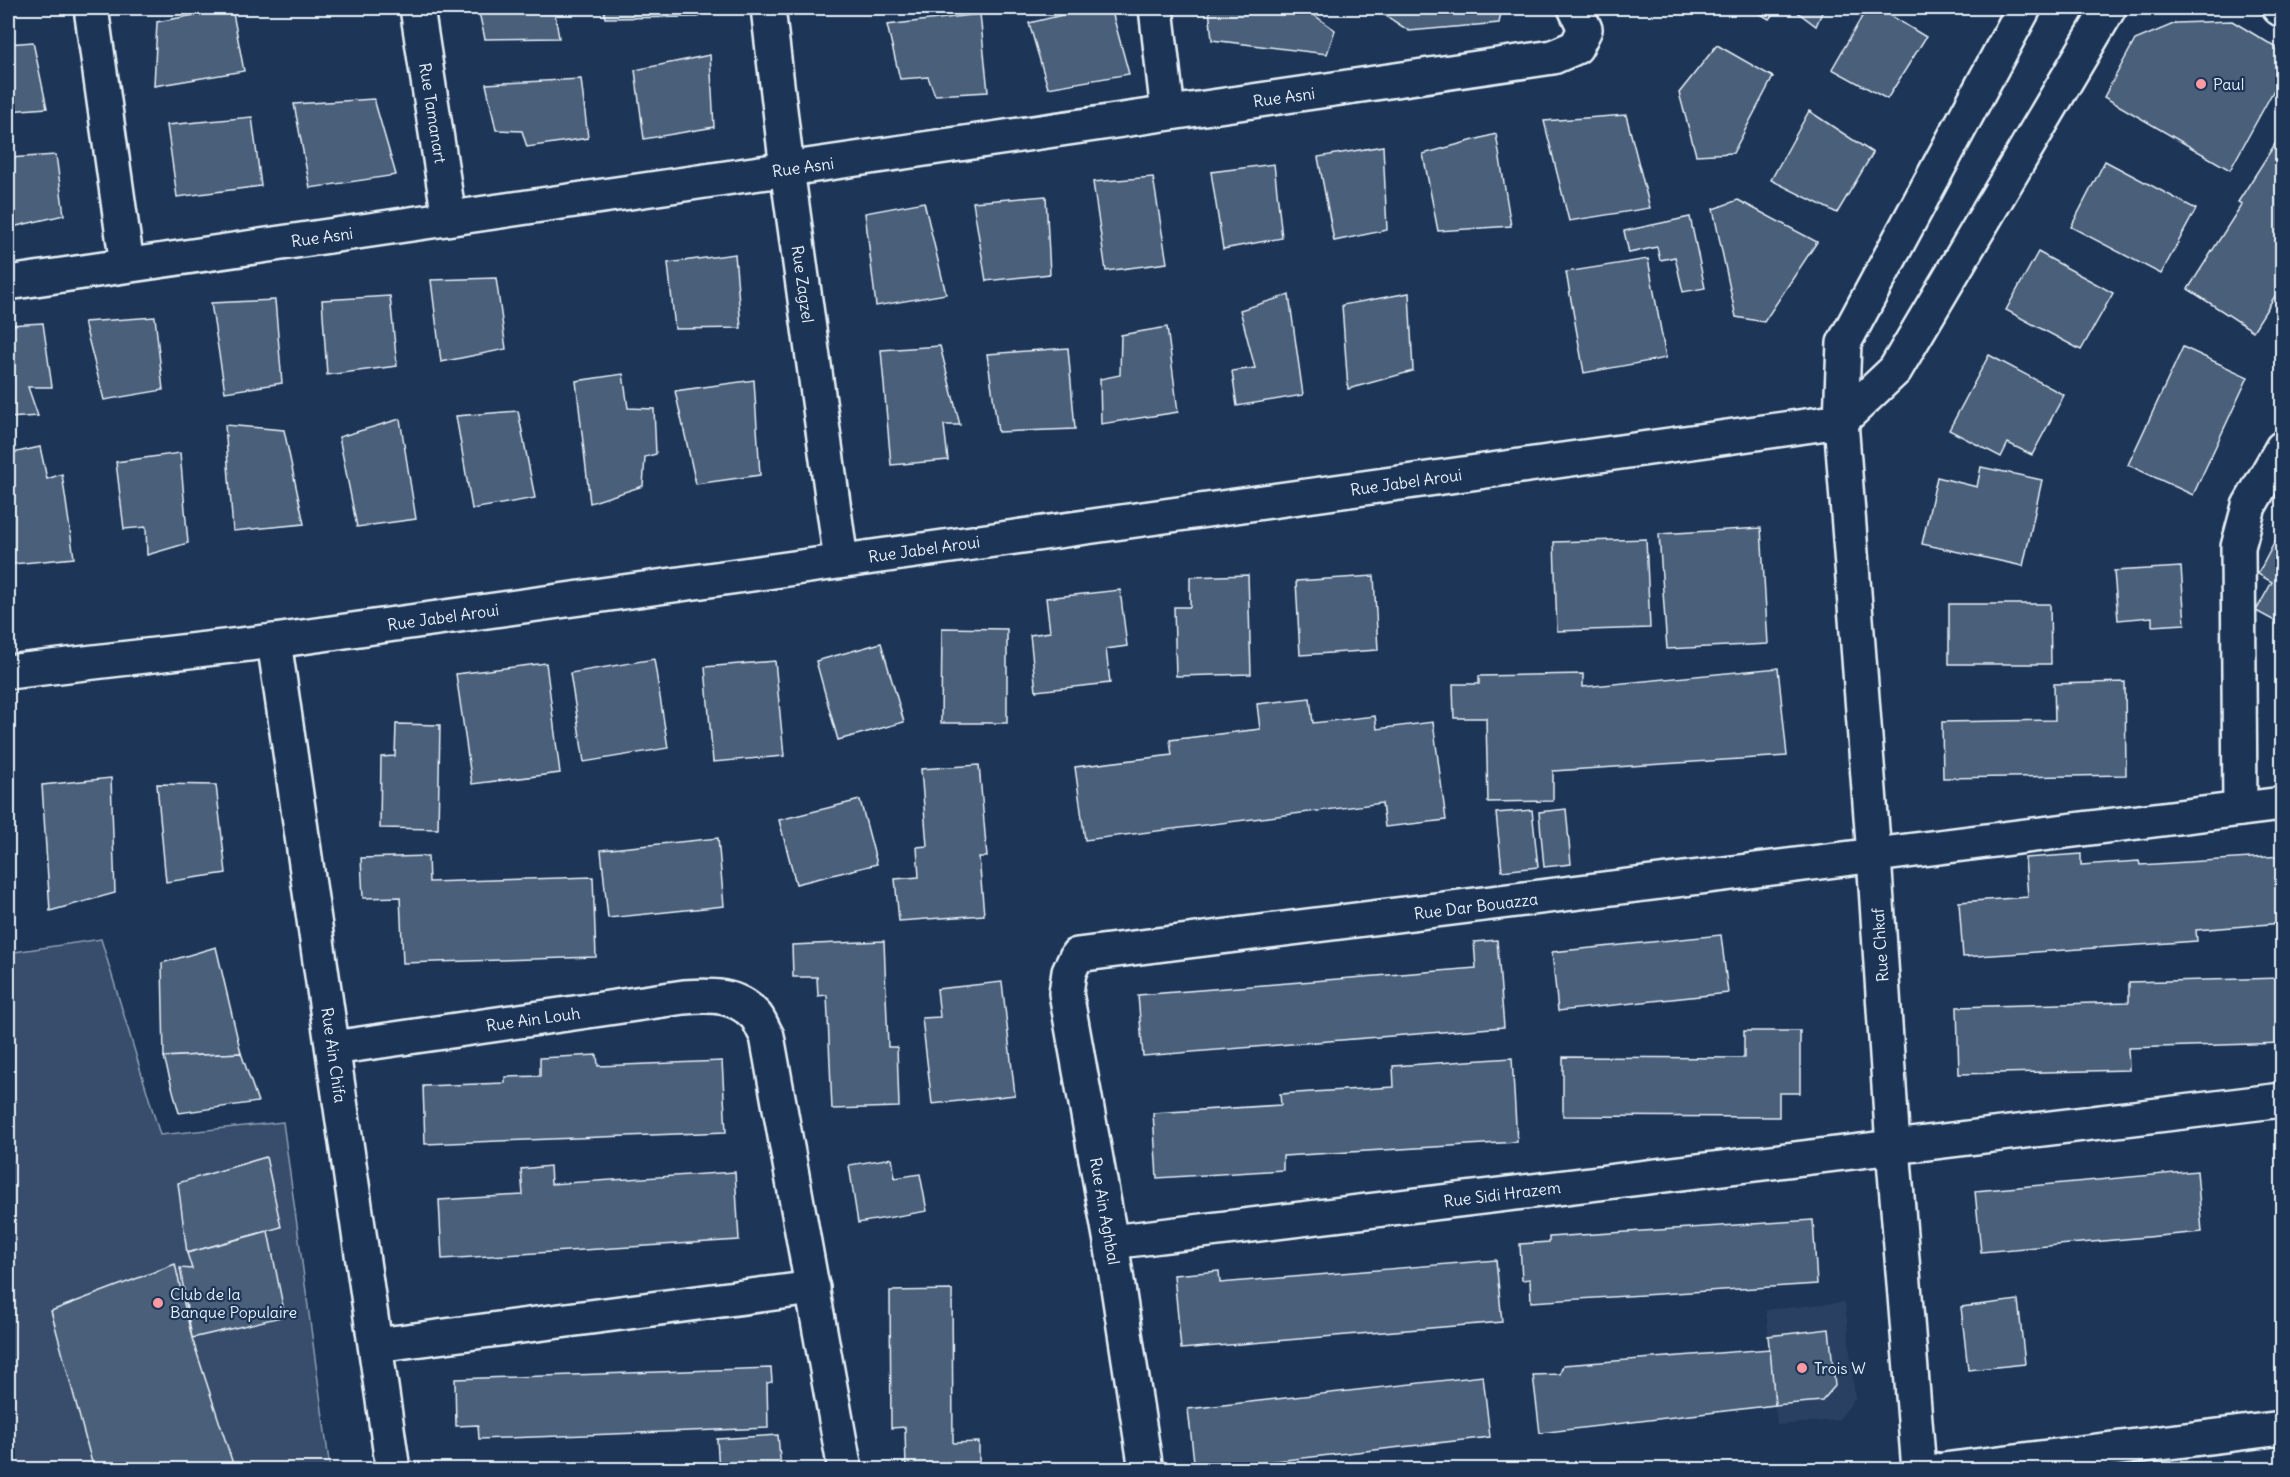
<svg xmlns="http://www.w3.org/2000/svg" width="2290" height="1477" viewBox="0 0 2290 1477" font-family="Delius,sans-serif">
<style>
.built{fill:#2a4162}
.green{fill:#374d6c;stroke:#909fb2;stroke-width:1.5}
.building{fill:#495e7a;stroke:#e8f1f8;stroke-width:1.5}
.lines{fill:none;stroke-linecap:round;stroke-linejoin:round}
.minor-casing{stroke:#e8f1f8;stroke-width:38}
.major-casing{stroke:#e8f1f8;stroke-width:38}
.minor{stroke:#1d3557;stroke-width:33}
.major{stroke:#1d3557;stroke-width:33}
.poi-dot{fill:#ff9aa2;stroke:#1d3557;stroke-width:2}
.labels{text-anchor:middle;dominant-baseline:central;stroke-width:4.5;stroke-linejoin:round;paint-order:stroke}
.poi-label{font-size:16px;fill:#e8f1f8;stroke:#1d3557;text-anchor:start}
.street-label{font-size:16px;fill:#e8f1f8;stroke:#1d3557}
</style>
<rect width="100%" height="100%" fill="#1d3557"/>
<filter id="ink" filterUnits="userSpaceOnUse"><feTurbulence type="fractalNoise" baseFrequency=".0167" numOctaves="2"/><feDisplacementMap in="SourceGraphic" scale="12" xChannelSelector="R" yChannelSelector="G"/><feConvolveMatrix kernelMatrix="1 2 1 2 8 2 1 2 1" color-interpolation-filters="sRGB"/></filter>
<g filter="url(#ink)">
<polygon class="built" points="1845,1302 1855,1399 1838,1420 1777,1425 1766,1310"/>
<polygon class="green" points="101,939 160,1135 283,1122 330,1469 8,1470 8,953"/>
<g class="building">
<polygon points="232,8 244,71 154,86 157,22"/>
<polygon points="478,8 554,8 559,38 485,39"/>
<polygon points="604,8 697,8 698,17 605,18"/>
<polygon points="1091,8 1111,8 1129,74 1048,88 1029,23"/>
<polygon points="1209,8 1304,8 1335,30 1327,54 1212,40"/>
<polygon points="1384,8 1502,8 1499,23 1409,31 1380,12"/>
<polygon points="1750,8 1778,8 1769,19"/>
<polygon points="1792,8 1824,8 1816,26"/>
<polygon points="1867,8 1878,8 1926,37 1887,99 1832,69"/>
<polygon points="980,14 988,92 935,95 928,77 900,79 887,25"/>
<polygon points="2232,21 2282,51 2282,75 2230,170 2104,97 2135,40 2176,23"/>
<polygon points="33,42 47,108 8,111 8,44"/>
<polygon points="1717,45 1773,77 1733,153 1696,155 1679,93"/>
<polygon points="710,55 714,127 644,139 635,70"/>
<polygon points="581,79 588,138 527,147 522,131 496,130 486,84"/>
<polygon points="374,99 396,175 310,188 294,104"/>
<polygon points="1809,111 1873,153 1837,213 1771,180"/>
<polygon points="1626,115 1650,208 1569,221 1544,121"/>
<polygon points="252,117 261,186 177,197 167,125"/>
<polygon points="2282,133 2282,285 2253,331 2188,289 2242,204 2238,202"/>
<polygon points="1496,134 1511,226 1438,231 1423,154"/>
<polygon points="1383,146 1387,230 1334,241 1318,157"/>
<polygon points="56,155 64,215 8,228 8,158"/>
<polygon points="2105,161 2196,209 2161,274 2071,227"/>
<polygon points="1274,164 1282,238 1223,249 1211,172"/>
<polygon points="1153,177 1167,263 1106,271 1093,182"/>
<polygon points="1046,196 1050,274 986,281 973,202"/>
<polygon points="1738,200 1817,242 1764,322 1736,317 1713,209"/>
<polygon points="924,202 946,294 876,306 865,213"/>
<polygon points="1690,217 1705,288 1683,292 1675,257 1660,260 1657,247 1629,253 1624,231"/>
<polygon points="2038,252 2113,293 2081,350 2006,310"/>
<polygon points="735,254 741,328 675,329 668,263"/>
<polygon points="1648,259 1666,358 1584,373 1566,272"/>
<polygon points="496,278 506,349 441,362 431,280"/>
<polygon points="1409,293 1413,371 1348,389 1342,305"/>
<polygon points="1289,295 1303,395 1237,406 1232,371 1255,368 1240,310"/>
<polygon points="390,296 397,366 327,375 322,300"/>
<polygon points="275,300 282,383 225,392 211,303"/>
<polygon points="155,317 163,390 104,400 84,322"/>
<polygon points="43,323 52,387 28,387 38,416 8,418 8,325"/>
<polygon points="1167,327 1178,412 1101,424 1100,379 1120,375 1121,335"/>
<polygon points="940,346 960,425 944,425 948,460 891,465 881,350"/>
<polygon points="2183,347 2248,377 2193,495 2128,465"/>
<polygon points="1068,348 1075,429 998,432 987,354"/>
<polygon points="1989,355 2064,395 2032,455 2008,443 2001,457 1949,430"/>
<polygon points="623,374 628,408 654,409 656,454 645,457 643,486 590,503 576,381"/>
<polygon points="754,380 760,475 696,484 675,391"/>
<polygon points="518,411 535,498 472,509 456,416"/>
<polygon points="400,419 416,519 357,527 339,437"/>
<polygon points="225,425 284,430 304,524 233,531"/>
<polygon points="40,447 47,479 62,474 74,558 13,564 8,530 8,454"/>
<polygon points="180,453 188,543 147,555 146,527 124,529 116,462"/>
<polygon points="1981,467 2042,480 2023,566 1922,544 1937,477 1977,487"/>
<polygon points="1761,528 1768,644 1667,649 1659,534"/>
<polygon points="2282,528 2282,625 2256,611 2272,582 2258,574"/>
<polygon points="1646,539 1650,628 1557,631 1554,542"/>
<polygon points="2181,567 2185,624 2152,626 2152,617 2118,620 2114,571"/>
<polygon points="1248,575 1251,674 1176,676 1174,607 1190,607 1190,577"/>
<polygon points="1374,576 1378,650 1300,655 1296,581"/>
<polygon points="1120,590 1127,646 1106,649 1110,683 1036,691 1030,635 1050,632 1046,598"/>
<polygon points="1949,604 2050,604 2051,664 1949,664"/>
<polygon points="942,628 1007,629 1007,723 941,723"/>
<polygon points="881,643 904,722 838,740 816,661"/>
<polygon points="654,659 668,748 584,762 570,673"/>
<polygon points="775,661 784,756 713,762 705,667"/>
<polygon points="546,663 560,773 472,784 456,674"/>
<polygon points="1778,668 1787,756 1553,771 1553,801 1488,802 1486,718 1454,718 1453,684 1479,684 1479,676 1583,674 1583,687"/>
<polygon points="2125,682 2126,775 1943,778 1942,722 2055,720 2054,684"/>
<polygon points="1310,698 1313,723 1375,716 1377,729 1433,722 1446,820 1385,827 1382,803 1085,840 1075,767 1172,755 1170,740 1260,729 1257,704"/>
<polygon points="396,724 440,725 438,829 380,828 381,757 395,756"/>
<polygon points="979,765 987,857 979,857 984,915 899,921 895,879 919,877 917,847 927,846 921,769"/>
<polygon points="111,778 115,893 50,911 42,785"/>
<polygon points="157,784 216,785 226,873 166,882"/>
<polygon points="860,800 877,864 796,884 779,820"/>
<polygon points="1566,809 1571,864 1544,867 1539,812"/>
<polygon points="1532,810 1538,867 1502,871 1496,813"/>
<polygon points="718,838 724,906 608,918 601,850"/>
<polygon points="2081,854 2081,865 2139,861 2140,865 2282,856 2282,923 2196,930 2197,941 1963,957 1959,902 2028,897 2025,858"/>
<polygon points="428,856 429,882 593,877 596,957 403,963 400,897 363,898 361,858"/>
<polygon points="1721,935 1728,993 1558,1011 1552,952"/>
<polygon points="1497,940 1504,1027 1143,1056 1138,995 1476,968 1474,942"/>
<polygon points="884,941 888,1047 897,1047 899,1107 832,1109 827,995 818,996 817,977 793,977 792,945"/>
<polygon points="216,947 241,1053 164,1057 162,963"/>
<polygon points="2282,978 2282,1043 2128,1048 2129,1070 1959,1074 1957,1007 2129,1002 2129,982"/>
<polygon points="1002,982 1015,1095 932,1104 922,1018 940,1017 937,989"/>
<polygon points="1744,1031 1800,1031 1800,1093 1779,1093 1779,1117 1563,1116 1563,1057 1744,1058"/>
<polygon points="241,1053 258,1102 179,1113 164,1057"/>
<polygon points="597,1055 598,1066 722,1061 726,1132 425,1144 423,1086 505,1083 505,1077 540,1076 540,1058"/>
<polygon points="1512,1058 1517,1142 1283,1156 1283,1170 1157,1178 1153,1113 1281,1105 1280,1094 1394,1087 1393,1066"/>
<polygon points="266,1157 281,1227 187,1253 178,1183"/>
<polygon points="892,1158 895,1178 920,1174 927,1211 858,1223 849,1165"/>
<polygon points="550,1166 551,1184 735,1172 739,1240 442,1259 439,1200 523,1195 521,1169"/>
<polygon points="2197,1171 2202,1232 1981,1252 1975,1191"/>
<polygon points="1813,1220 1817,1284 1531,1302 1530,1279 1522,1280 1520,1244 1549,1242 1549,1237"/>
<polygon points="268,1231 285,1316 192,1338 180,1268 192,1269 187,1253"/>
<polygon points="1496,1260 1502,1322 1181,1349 1174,1275 1219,1271 1220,1283"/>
<polygon points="175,1264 192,1338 235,1470 94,1470 51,1311"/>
<polygon points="952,1290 953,1443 979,1442 979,1470 906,1470 905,1427 891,1428 890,1291"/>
<polygon points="2018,1300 2025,1364 1968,1370 1961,1307"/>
<polygon points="1829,1329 1835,1386 1822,1401 1775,1405 1768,1336"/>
<polygon points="1770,1349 1775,1405 1540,1433 1533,1375 1560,1374 1563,1365"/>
<polygon points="771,1368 772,1382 767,1383 768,1428 479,1439 478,1425 456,1426 455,1379"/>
<polygon points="1483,1376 1490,1437 1195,1470 1188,1409"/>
<polygon points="778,1435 781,1470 719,1470 717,1439"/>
</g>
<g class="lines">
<defs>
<g id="minor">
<polyline points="91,8 127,265"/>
<polyline points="417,8 449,218"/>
<polyline points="768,8 787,169 841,561"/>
<polyline points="1156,8 1168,113"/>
<polyline points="8,283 1553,57 1576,47 1585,29 1575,8"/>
<polyline points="1841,421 1895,370 2109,8"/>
<polyline points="274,641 393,1470"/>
<polyline points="8,672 274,641 1841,421"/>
<polyline points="2240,809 2238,547 2249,506 2282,448"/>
<path d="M333,1048L684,997C710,995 736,994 755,1015C760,1020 763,1030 767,1036L845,1470"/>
<polyline points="1111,1242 2282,1100"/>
<polyline points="376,1345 813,1288"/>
<polyline points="1146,1470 1111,1242 1066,993 1069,972 1077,955 2282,804"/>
<polyline points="1919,1470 1893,1147 1874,856 1841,421 1844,343 2024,8"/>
</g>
<g id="major">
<polyline points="2279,8 2282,10"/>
<polyline points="1943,1470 2282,1428"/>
</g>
</defs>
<use href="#minor" class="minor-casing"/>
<use href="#major" class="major-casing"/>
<use href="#minor" class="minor"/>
<use href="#major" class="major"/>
</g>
</g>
<g class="poi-dot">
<circle cx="2201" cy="84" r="6"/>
<circle cx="158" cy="1303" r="6"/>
<circle cx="1802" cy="1368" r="6"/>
</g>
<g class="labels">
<g class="poi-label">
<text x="2213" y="84">Paul</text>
<text x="170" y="1294">Club de la<tspan x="170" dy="18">Banque Populaire</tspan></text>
<text x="1814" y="1368">Trois W</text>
</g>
<g class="street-label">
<text transform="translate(1284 97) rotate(-8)">Rue Asni</text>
<text transform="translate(433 113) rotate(81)">Rue Tamanart</text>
<text transform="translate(803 167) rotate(-8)">Rue Asni</text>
<text transform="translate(322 237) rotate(-8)">Rue Asni</text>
<text transform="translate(803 284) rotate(82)">Rue Zagzel</text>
<text transform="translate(1406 482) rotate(-8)">Rue Jabel Aroui</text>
<text transform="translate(924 549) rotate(-8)">Rue Jabel Aroui</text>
<text transform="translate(443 617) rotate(-8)">Rue Jabel Aroui</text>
<text transform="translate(1476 906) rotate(-7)">Rue Dar Bouazza</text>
<text transform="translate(1880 945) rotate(-94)">Rue Chkaf</text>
<text transform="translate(533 1019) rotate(-8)">Rue Ain Louh</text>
<text transform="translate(334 1055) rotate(82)">Rue Ain Chifa</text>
<text transform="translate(1502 1194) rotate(-7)">Rue Sidi Hrazem</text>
<text transform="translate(1105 1211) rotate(80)">Rue Ain Aghbal</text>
</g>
</g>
<rect width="2290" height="1477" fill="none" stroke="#1d3557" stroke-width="30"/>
<rect x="15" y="15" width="2260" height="1447" fill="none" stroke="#e8f1f8" stroke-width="2" filter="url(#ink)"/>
</svg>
